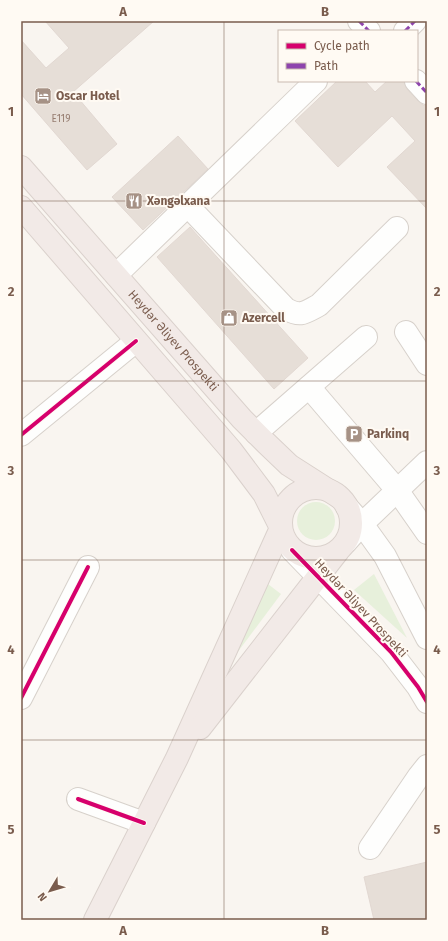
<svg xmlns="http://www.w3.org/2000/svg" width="448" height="941" viewBox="0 0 448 941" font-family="'Fira Sans',sans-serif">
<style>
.green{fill:#e7f0db}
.building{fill:#e6ded7;stroke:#e2d8d2}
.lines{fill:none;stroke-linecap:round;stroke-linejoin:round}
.minor-casing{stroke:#d7d1cb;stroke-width:24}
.highway-casing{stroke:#dad1cc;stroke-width:24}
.minor{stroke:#fefefd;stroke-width:22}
.highway{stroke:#f2eae7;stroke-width:22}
.quiet{stroke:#8e44ad;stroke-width:3;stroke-dasharray:6 3;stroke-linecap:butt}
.cycleway-casing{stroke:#fffaf3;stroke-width:6}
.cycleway{stroke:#d6006c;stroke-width:4}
.grid{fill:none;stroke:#7a5c4d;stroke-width:1;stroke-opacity:0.55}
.labels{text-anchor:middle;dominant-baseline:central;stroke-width:4;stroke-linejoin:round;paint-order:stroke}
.number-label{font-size:10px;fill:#977e72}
.poi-label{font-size:12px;font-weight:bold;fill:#7a5c4d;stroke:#fffaf3;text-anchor:start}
.street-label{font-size:12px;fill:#7a5c4d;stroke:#fffaf3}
.neatline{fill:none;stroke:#7a5c4d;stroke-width:1.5}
.grid-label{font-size:13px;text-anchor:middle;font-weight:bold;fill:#7a5c4d}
</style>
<rect width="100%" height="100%" fill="#f9f5f0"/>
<g class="green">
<circle cx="316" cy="521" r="19"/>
<polygon points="374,574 407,638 354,590"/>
<polygon points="264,581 281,594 228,665"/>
</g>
<g class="building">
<polygon points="45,21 154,21 73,92 117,144 87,170 21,94 21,40 46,68 69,48"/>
<polygon points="337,81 365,81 375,92 387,81 404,81 407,89 418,101 423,105 427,105 427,209 387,167 415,141 392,116 338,167 295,121"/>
<polygon points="178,136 208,169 143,230 112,197"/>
<polygon points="190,227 308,358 274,389 157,257"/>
<polygon points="427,862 427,920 374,920 364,877"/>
</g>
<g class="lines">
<defs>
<g id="minor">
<polyline points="359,21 369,31"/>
<polyline points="405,31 415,21"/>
<polyline points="416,81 427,93"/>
<path d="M187,205L286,309C301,317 304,313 319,305L397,228"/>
<polyline points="116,275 316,81"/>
<polyline points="406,332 427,364"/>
<polyline points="309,387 397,490 427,533"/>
<polyline points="256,433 366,337"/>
<polyline points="21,435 136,341"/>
<polyline points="347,507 362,524 385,556 427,638"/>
<polyline points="346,542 362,524 427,462"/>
<polyline points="292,550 391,652 418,687 427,702"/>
<polyline points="21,698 88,567"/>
<polyline points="78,799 144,823"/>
<polyline points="370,848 419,776 427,766"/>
</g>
<g id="highway">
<path id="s1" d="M21,167L242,419L266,443L289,465L339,497"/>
<polyline points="21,207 231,450 264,494 281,528 177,758 95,920"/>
<circle cx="316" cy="523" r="35"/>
<polyline points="200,728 338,551"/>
</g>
</defs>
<use href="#minor" class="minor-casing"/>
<use href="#highway" class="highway-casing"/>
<use href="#minor" class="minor"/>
<use href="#highway" class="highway"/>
<g class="quiet">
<polyline points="359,21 369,31"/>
<polyline points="405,31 415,21"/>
<polyline points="416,81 427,93"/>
</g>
<defs>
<g id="cycleway">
<polyline points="21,435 136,341"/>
<polyline points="292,550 391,652 418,687 427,702"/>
<polyline points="21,698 88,567"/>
<polyline points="78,799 144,823"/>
</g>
</defs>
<use href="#cycleway" class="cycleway-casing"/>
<use href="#cycleway" class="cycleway"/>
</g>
<path class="grid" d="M224,21V920M21,201H427M21,381H427M21,560H427M21,740H427"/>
<defs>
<symbol id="hotel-square" viewBox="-11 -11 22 22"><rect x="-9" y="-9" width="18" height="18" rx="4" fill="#a69286" stroke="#fffaf3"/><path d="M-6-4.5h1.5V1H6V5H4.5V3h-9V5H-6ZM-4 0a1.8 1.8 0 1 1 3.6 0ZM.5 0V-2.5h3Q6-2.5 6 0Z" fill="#fff"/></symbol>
<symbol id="restaurant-square" viewBox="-11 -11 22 22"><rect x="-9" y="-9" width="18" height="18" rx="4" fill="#a69286" stroke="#fffaf3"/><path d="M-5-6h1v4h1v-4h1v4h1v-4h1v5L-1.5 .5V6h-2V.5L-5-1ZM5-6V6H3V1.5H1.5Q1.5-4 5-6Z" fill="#fff"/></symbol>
<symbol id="shop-square" viewBox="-11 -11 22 22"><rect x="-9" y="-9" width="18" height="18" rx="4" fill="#a69286" stroke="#fffaf3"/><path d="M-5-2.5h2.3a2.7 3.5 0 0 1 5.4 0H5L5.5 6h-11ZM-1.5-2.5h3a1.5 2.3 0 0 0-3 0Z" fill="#fff"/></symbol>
<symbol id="parking-square" viewBox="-11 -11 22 22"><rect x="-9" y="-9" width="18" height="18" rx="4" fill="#a69286" stroke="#fffaf3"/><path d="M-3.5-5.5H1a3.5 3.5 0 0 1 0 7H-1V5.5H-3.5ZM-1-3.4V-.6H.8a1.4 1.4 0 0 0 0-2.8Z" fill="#fff"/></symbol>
</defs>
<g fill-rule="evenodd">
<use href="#hotel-square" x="33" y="86" width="20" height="20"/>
<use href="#restaurant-square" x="124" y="191" width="20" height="20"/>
<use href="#shop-square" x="219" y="308" width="20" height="20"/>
<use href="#parking-square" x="344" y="424" width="20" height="20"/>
</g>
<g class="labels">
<g class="number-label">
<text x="61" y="119">E119</text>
</g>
<g class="poi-label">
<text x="56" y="96">Oscar Hotel</text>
<text x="147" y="201">Xəngəlxana</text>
<text x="242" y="318">Azercell</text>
<text x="367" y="434">Parkinq</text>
</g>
<g class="street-label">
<text stroke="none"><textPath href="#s1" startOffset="231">Heydər Əliyev Prospekti</textPath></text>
<text transform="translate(361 608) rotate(47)">Heydər Əliyev Prospekti</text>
</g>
</g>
<rect width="448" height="941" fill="none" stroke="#fffaf3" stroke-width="44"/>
<rect x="278" y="30" width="140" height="52" fill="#fffaf3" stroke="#cabbb1"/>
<rect x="286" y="43" width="20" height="6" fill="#d6006c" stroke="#cabbb1"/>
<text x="314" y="50" font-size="12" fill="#7a5c4d">Cycle path</text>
<rect x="286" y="63" width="20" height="6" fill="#8e44ad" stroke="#cabbb1"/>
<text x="314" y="70" font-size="12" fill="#7a5c4d">Path</text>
<g transform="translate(50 891) rotate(232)" stroke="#fffaf3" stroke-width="3" paint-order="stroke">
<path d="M0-3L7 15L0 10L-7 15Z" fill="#7a5c4d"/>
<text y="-6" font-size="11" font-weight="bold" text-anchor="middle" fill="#7a5c4d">N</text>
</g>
<rect x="22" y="22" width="404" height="897" class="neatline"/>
<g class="grid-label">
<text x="123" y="16">A</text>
<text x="325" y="16">B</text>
<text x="11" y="116">1</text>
<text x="437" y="116">1</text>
<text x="11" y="296">2</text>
<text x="437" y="296">2</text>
<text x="11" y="475">3</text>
<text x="437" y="475">3</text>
<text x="11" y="654">4</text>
<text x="437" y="654">4</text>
<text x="11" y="834">5</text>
<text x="437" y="834">5</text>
<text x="123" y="935">A</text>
<text x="325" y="935">B</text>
</g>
</svg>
